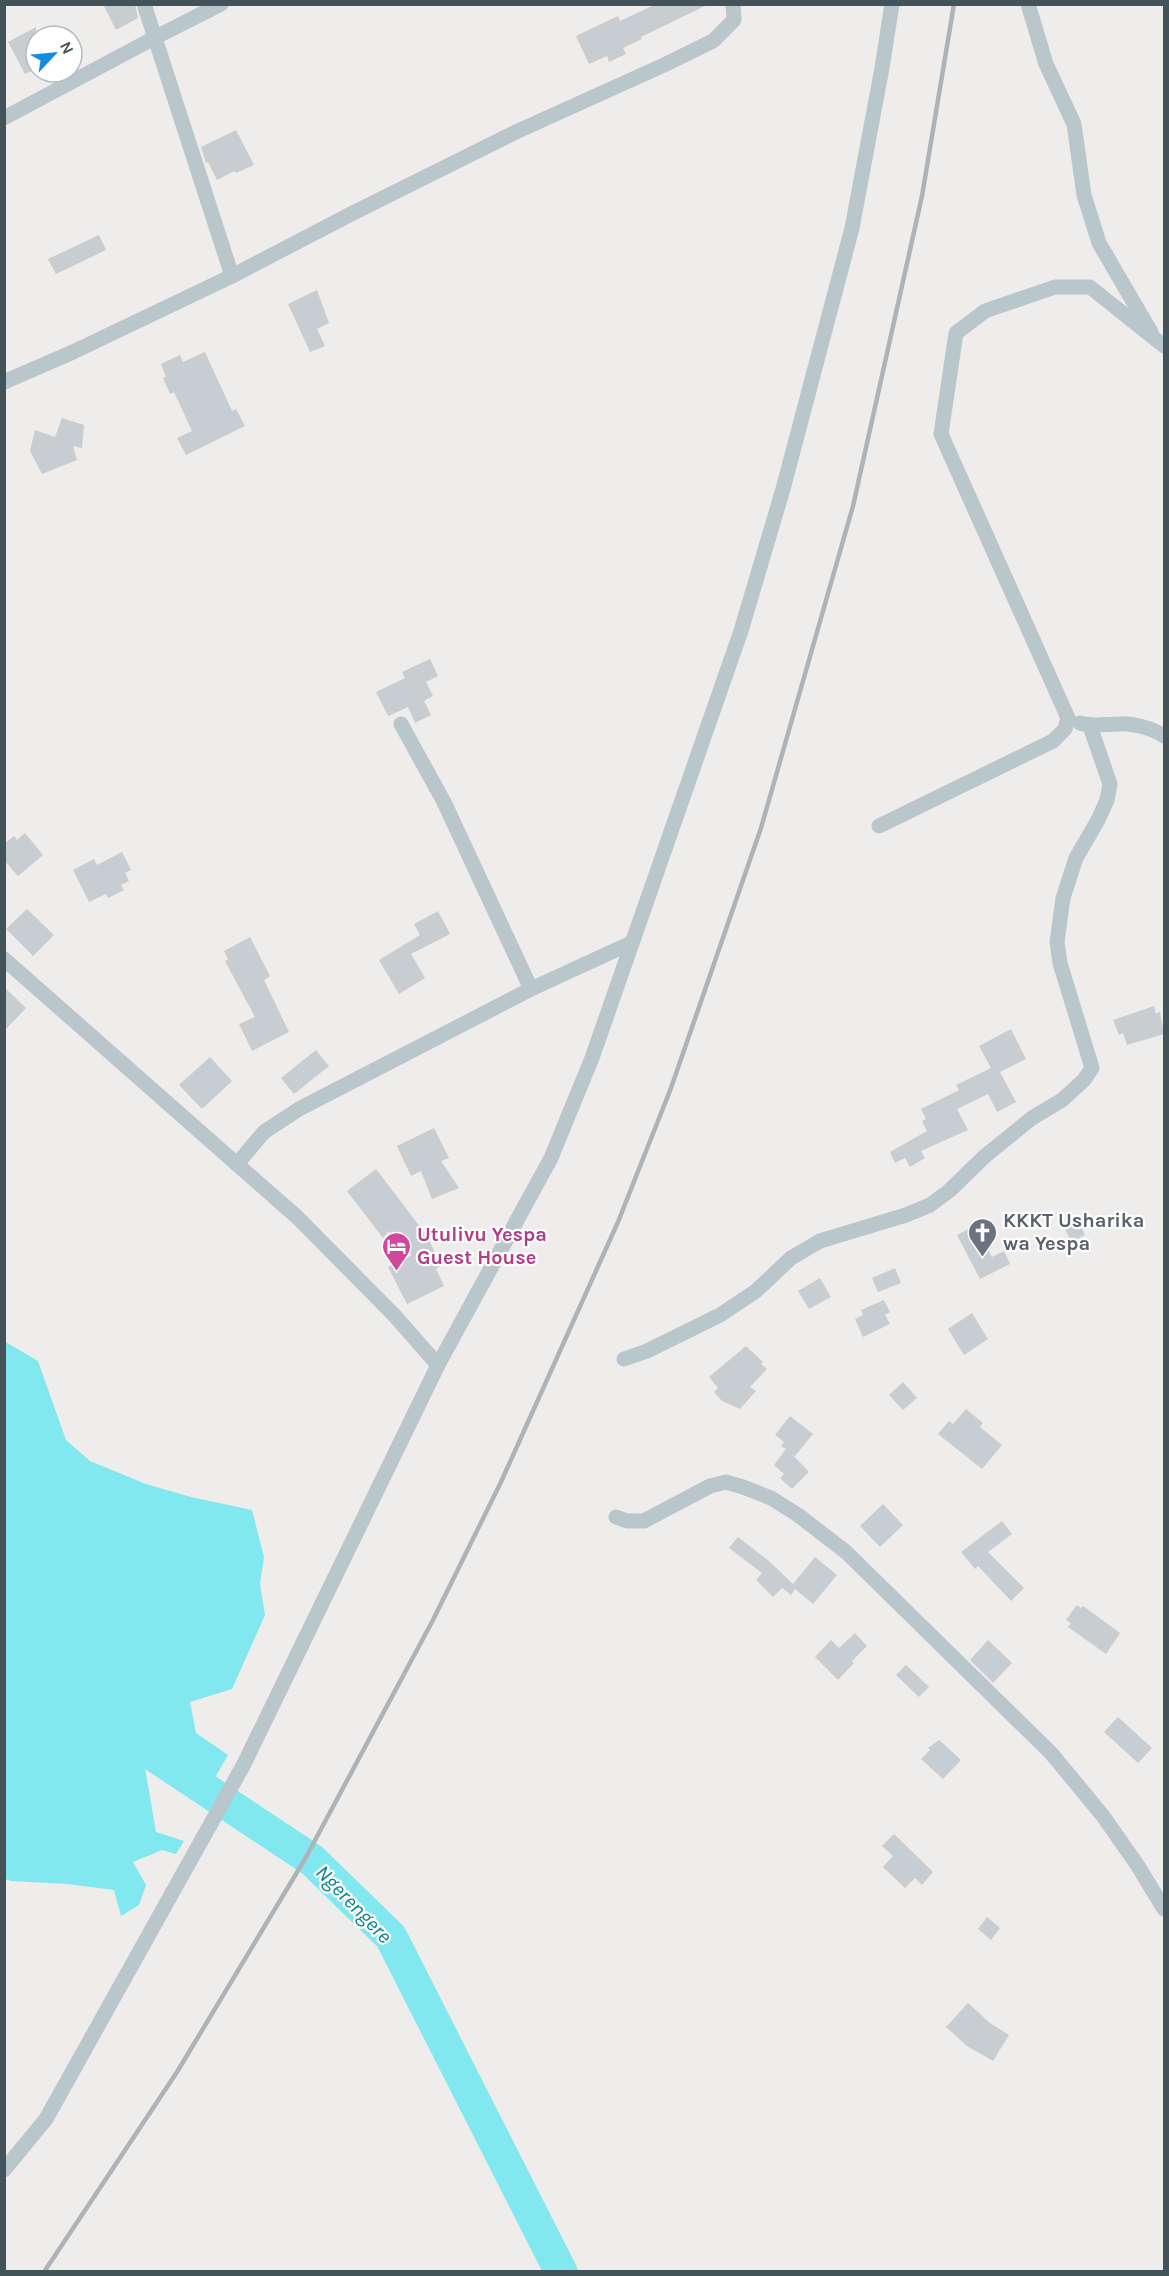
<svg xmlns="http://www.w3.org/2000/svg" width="1169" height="2276" viewBox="0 0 1169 2276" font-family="Karla,sans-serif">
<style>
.water{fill:#82e8ef}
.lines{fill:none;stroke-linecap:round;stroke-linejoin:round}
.river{stroke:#82e8ef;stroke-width:33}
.building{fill:#c8cdd1}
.street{stroke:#b9c6cc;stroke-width:15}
.rail{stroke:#aeb3b7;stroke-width:4.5}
.labels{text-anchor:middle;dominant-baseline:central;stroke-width:4.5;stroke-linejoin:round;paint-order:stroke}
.worship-label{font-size:20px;font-weight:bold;fill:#5b616d;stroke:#fff;text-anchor:start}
.hotel-label{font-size:20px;font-weight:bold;fill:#b23c85;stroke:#fff;text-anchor:start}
.water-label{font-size:21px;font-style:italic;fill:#09838b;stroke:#fff}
</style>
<rect width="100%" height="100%" fill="#efecec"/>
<polygon class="water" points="4,1341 38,1361 66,1440 90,1461 146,1484 191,1497 252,1510 264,1557 260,1584 265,1615 232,1689 190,1702 196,1733 228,1755 209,1788 169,1759 145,1768 156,1832 184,1841 176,1854 162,1850 133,1862 146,1885 139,1905 121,1916 114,1890 67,1884 11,1881 5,1879"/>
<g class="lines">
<polyline class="river" points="125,1736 312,1860 391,1937 561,2272"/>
</g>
<g class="building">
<polygon points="103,4 135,4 138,18 116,30"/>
<polygon points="656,4 709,4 641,37 642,39 623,48 626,54 609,62 607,56 589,64 576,36 618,16 620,21"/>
<polygon points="36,27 36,69 25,74 8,42"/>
<polygon points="236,130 254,165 236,173 235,171 217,180 208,162 206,163 201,147"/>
<polygon points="99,235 106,250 56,274 48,259"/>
<polygon points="317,290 329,323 317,329 325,346 310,352 288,304"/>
<polygon points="205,352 232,411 236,409 245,426 186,455 177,438 192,431 174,392 170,394 163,378 166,377 161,364 180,355 183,362"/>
<polygon points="62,418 84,425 82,448 73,446 77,460 42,474 30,451 35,430 55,437"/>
<polygon points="430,659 438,676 426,682 433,696 424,701 431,715 415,723 408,707 388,716 376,692 405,678 402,672"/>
<polygon points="25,833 43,855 18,876 4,860 4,844 14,836 17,840"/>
<polygon points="122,852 131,870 125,873 129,881 121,885 124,890 108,898 106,894 89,902 73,870 94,859 97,865"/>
<polygon points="27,909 54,935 33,956 6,929"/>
<polygon points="438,911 450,934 411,954 425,978 399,994 379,960 420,935 414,924"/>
<polygon points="250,937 270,976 264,980 289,1032 252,1051 239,1024 255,1017 225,961 228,959 224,951"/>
<polygon points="4,987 26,1008 4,1031"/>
<polygon points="1154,1006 1156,1014 1160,1012 1164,1034 1127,1045 1123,1033 1119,1035 1113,1020"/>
<polygon points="1011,1029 1026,1059 1000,1072 1016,1102 997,1112 988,1094 957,1109 968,1130 921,1151 925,1158 910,1167 905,1158 895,1163 890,1152 927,1131 922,1121 926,1119 921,1109 959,1090 956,1085 991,1068 979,1046"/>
<polygon points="316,1050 329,1066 294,1094 281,1078"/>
<polygon points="210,1057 232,1081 202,1109 179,1085"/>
<polygon points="434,1128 449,1158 441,1161 459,1188 432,1199 421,1171 411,1176 397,1146"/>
<polygon points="376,1169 427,1236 441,1266 436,1269 444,1286 407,1304 388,1267 412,1255 389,1231 383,1238 347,1191"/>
<polygon points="1078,1219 1085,1235 1071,1242 1064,1226"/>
<polygon points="976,1225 992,1257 1004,1251 1010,1264 980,1279 957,1235"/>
<polygon points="895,1268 901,1283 878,1292 872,1278"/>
<polygon points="820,1278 831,1297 809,1309 798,1291"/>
<polygon points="884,1300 890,1312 885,1315 890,1324 863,1337 855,1319 863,1315 861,1310"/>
<polygon points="972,1313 988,1339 964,1355 948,1329"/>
<polygon points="746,1346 763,1362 761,1364 767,1369 750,1387 756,1391 740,1409 722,1401 714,1392 718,1388 709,1377"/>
<polygon points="903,1382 917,1398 903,1410 889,1395"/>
<polygon points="966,1409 983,1423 980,1427 1002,1445 982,1469 938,1434 949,1421 953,1424"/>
<polygon points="790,1416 813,1434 795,1456 791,1453 809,1472 792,1489 780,1478 784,1474 774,1465 786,1449 781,1446 784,1442 775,1435"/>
<polygon points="883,1504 903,1525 880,1547 860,1526"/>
<polygon points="1002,1521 1012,1534 988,1552 1024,1588 1011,1601 978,1566 975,1569 961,1552"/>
<polygon points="738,1537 769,1561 793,1584 815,1557 837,1575 813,1604 795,1589 791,1595 782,1588 773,1597 756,1580 762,1573 729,1548"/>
<polygon points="1077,1605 1081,1608 1083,1606 1120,1633 1106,1654 1068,1627 1071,1623 1066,1620"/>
<polygon points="855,1633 867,1646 852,1661 854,1663 838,1680 815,1657 831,1640 839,1648"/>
<polygon points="988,1640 1012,1663 993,1683 970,1660"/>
<polygon points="906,1665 929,1687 919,1697 896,1675"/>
<polygon points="1118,1717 1152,1748 1138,1763 1104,1732"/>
<polygon points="939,1740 961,1760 943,1779 921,1759 930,1750 928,1748"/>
<polygon points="894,1834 933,1872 922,1885 915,1878 905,1888 883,1867 893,1856 882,1846"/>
<polygon points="987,1917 1000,1928 991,1940 978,1929"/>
<polygon points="968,2003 990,2023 1009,2035 993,2061 967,2046 946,2027"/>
</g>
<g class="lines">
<g class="street">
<polyline points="144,4 232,276"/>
<polyline points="1028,4 1046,64 1074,124 1084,195 1099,243 1151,332"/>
<polyline points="4,118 156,37 221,4"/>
<polyline points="4,382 73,352 232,276 351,214 518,131 664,65 713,41 734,20 733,4"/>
<path d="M1080,723C1093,727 1105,724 1119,724C1133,723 1152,728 1164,736"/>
<polyline points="401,724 444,802 531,989"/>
<polyline points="879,826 1053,741 1065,729 1068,718 941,434 956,333 985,311 1055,287 1090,287 1164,346"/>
<polyline points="4,959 297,1217 394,1315 438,1365"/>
<polyline points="237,1164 264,1132 299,1109 531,989 631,943"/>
<polyline points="624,1359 647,1351 720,1315 756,1291 791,1258 820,1241 906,1215 930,1205 949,1191 985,1156 1032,1118 1062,1100 1084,1080 1092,1068 1060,963 1057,942 1063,898 1076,858 1098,820 1107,800 1110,784 1090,726"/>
<polyline points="616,1517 627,1521 644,1521 710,1486 726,1482 743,1487 771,1498 798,1515 846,1552 1051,1753 1103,1816 1138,1866 1164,1909"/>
<polyline points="4,2170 46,2119 243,1766 438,1365 551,1158 592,1058 741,631 783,489 852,228 882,68 892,4"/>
</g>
<polyline class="rail" points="44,2272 177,2072 305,1859 433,1620 501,1482 618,1222 671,1088 761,828 853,506 922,196 954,4"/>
</g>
<defs>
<symbol id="church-pin" viewBox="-11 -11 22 30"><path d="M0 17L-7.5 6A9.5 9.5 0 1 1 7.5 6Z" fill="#6b7280" stroke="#fff"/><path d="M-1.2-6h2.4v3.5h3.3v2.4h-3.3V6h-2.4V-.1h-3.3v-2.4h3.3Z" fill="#fff"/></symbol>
<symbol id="hotel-pin" viewBox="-11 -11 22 30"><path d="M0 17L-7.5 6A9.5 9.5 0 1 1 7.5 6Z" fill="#d1479c" stroke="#fff"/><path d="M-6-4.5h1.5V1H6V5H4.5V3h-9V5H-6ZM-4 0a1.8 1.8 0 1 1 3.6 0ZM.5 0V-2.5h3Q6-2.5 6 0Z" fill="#fff"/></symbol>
</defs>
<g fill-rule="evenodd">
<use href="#church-pin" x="966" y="1216" width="33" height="45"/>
<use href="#hotel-pin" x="380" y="1230" width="33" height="45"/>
</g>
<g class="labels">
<g class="worship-label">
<text x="1003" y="1220">KKKT Usharika<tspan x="1003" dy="23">wa Yespa</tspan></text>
</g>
<g class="hotel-label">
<text x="417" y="1234">Utulivu Yespa<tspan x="417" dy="23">Guest House</tspan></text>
</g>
<g class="water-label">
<text transform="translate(354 1904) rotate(46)">Ngerengere</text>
</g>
</g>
<rect width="1169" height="2276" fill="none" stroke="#44535a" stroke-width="12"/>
<g transform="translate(54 54) rotate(64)"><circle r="28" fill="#ffffff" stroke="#b4babd" stroke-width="1.5"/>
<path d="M0-4.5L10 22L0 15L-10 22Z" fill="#128ce3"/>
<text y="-9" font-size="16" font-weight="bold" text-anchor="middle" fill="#44535a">N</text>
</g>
</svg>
